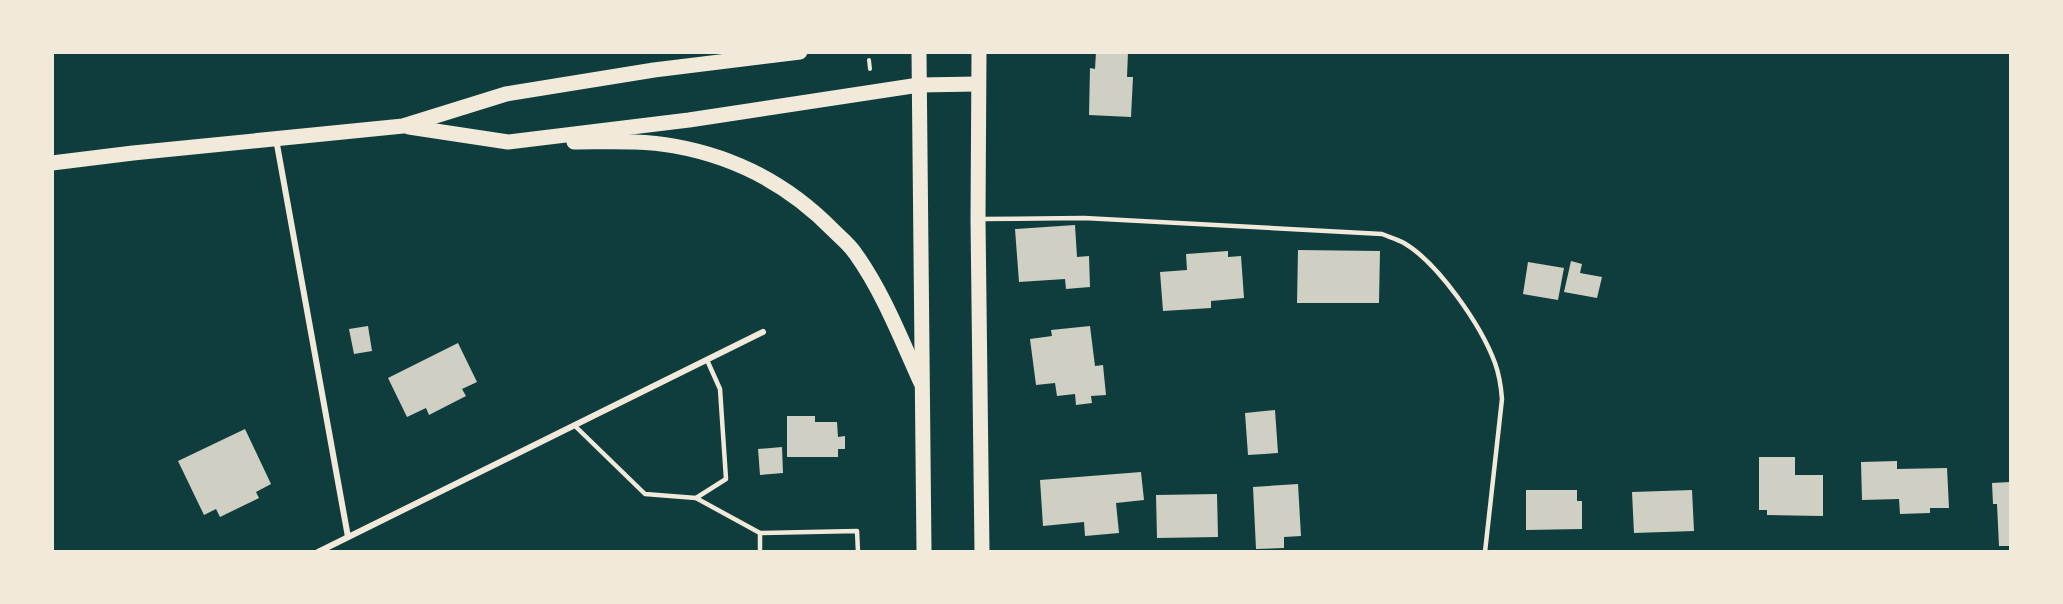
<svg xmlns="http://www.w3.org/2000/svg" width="2063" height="604" viewBox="0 0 2063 604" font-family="'Work Sans',sans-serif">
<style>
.building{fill:#cfcfc3}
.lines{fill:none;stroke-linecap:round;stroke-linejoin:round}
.path{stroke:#f1e9da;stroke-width:4}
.service{stroke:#f1e9da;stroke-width:4.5}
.minor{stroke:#f1e9da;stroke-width:6}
.primary{stroke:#f1e9da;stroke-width:15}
</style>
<rect width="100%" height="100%" fill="#0f3d3e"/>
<g class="building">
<polygon points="1096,52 1128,52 1127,77 1133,77 1131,117 1089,115 1090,68 1095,69"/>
<polygon points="1075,225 1077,257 1089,256 1090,287 1066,289 1065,279 1019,282 1015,229"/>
<polygon points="1298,250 1380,251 1379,303 1297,303"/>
<polygon points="1228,251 1228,257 1241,256 1244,298 1211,301 1211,308 1163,311 1160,272 1187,270 1186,254"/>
<polygon points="1571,261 1582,264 1580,273 1602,277 1597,298 1564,292"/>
<polygon points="1528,262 1564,268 1558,300 1523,294"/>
<polygon points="368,326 372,351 354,354 349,329"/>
<polygon points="1090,326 1095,366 1103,365 1106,395 1091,396 1092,403 1076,405 1075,394 1057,396 1055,383 1036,385 1030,339 1052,336 1051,330"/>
<polygon points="458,343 477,382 462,389 466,396 429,415 426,408 407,417 388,378"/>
<polygon points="1275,410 1278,453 1248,455 1245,413"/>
<polygon points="787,416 815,416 815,422 837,422 838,437 845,436 845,449 838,449 838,457 787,457"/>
<polygon points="245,429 271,484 256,492 259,498 220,517 216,509 204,515 178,461"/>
<polygon points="782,447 783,473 760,475 758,449"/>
<polygon points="1759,457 1795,457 1795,475 1823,475 1823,516 1767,515 1767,510 1759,510"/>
<polygon points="1897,461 1897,469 1947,468 1949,508 1930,508 1930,513 1900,514 1899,499 1862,500 1861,462"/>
<polygon points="1141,472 1144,500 1116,503 1119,533 1085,536 1084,522 1043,526 1040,480"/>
<polygon points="2010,482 2010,546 1999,546 1997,504 1993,504 1992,483"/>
<polygon points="1298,484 1301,536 1284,537 1284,548 1256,549 1253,487"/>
<polygon points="1526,490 1577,490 1577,501 1582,501 1582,529 1526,530"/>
<polygon points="1692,490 1694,531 1634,533 1632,492"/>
<polygon points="1217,494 1218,537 1157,538 1156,495"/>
</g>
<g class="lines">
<polyline class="path" points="869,60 870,69"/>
<g class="service">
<path d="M981,219L1084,218L1382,234C1389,237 1397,239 1404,243C1438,263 1481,325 1495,363C1499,374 1501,386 1502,399L1485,552"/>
<polyline points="574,425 645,494 696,498 726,479 720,389 707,360"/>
<polyline points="696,498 760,533 760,552"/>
<polyline points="760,533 857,531 858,552"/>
</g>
<g class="minor">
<polyline points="276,139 348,537"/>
<polyline points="318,552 763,332"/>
</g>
<g class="primary">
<polyline points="919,52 924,552"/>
<polyline points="979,52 978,219 982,552"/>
<polyline points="409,127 508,142 689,120 919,85 978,84"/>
<path d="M574,142C607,142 642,140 674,146C736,157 789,185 833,230C840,237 849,244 855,253C883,292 901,339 921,383"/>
<polyline points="52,163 133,153 403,126 506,94 654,70 800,52"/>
</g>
</g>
<rect width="2063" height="604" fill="none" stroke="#f1e9da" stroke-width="108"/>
</svg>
